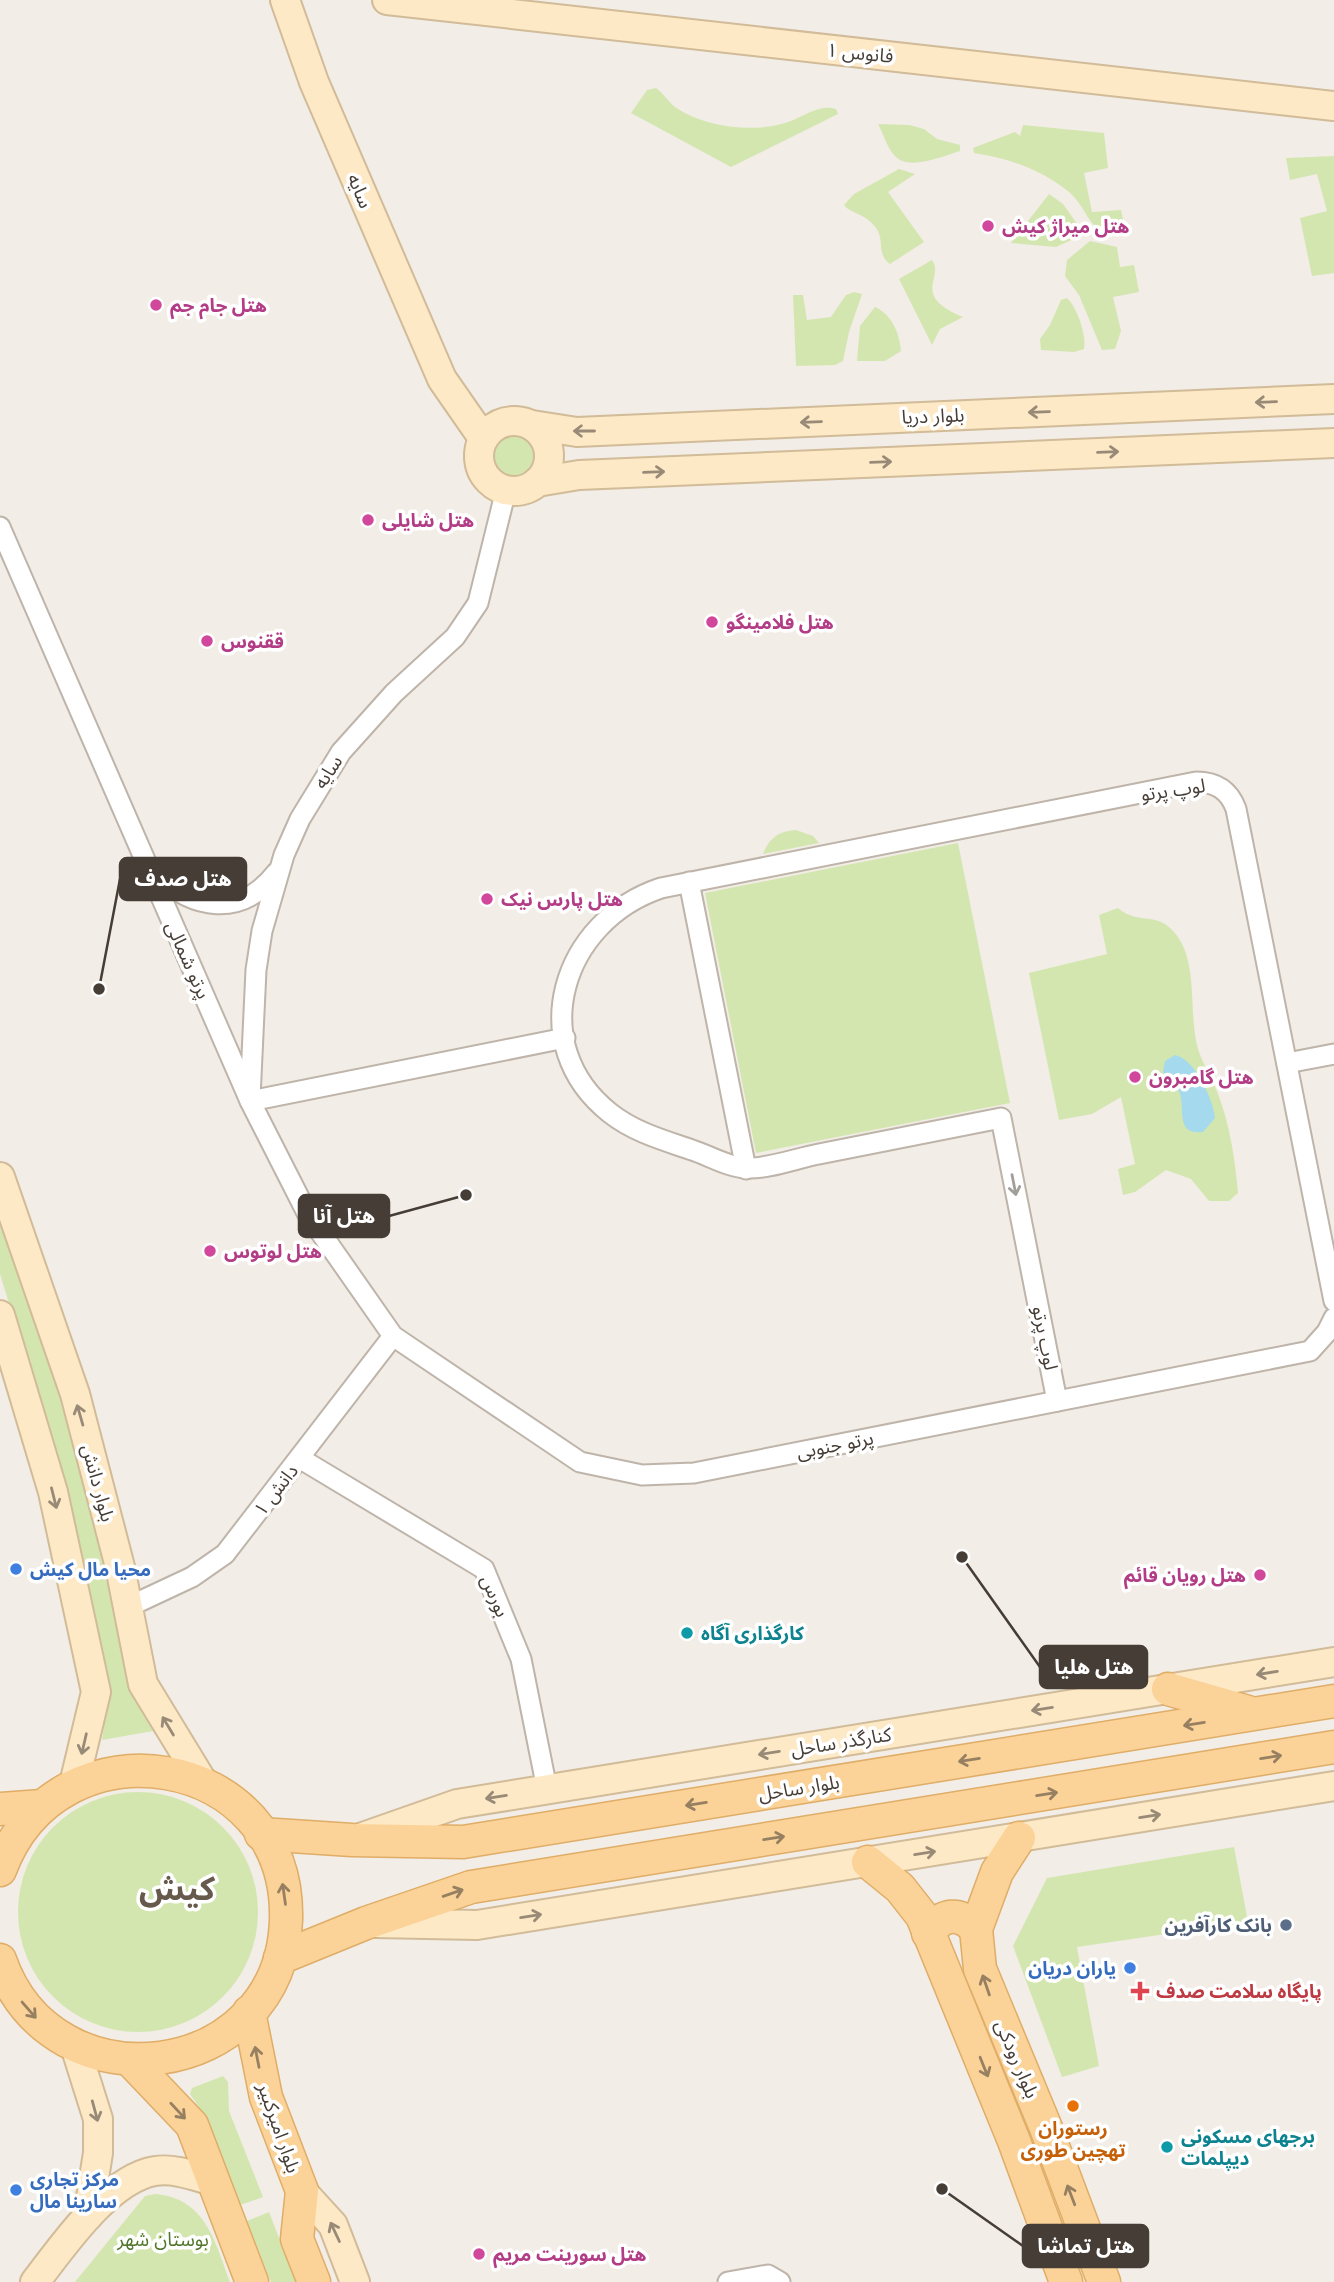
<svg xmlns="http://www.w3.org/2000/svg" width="1334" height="2282" viewBox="0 0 1334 2282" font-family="'DM Sans','Noto Sans Arabic',sans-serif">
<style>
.green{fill:#d4e6b0}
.water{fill:#a4d9ee}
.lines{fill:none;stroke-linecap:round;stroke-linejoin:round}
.street-casing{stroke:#beb4a9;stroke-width:23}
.secondary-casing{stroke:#d1bb98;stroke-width:32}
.primary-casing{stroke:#dfad67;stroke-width:35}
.street{stroke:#fff;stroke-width:19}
.secondary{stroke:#fde9c6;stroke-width:28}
.primary{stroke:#fbd297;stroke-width:32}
.oneway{stroke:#988a77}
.oneway2{stroke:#a29e9a}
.oneway3{stroke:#978062}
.hotel-dot{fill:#d1479c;stroke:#fff;stroke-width:2.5}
.shop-dot{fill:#3f7fe0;stroke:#fff;stroke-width:2.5}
.culture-dot{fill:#0f9aa8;stroke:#fff;stroke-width:2.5}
.service-dot{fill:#5c6f8a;stroke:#fff;stroke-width:2.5}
.health-dot{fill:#e0444e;stroke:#fff;stroke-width:2.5}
.food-dot{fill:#e8710a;stroke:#fff;stroke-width:2.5}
.labels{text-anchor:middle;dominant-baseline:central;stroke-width:7;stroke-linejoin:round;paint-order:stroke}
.street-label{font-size:19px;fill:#453d36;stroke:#fff}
.hotel-label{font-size:19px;font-weight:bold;fill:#b23c85;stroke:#fff;text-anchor:start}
.shop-label{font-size:19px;font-weight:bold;fill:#366cbe;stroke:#fff;text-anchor:start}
.culture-label{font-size:19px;font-weight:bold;fill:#0d838f;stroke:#fff;text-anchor:start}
.service-label{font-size:19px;font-weight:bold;fill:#4e5e75;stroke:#fff;text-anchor:end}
.health-label{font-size:19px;font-weight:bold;fill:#be3a42;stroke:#fff;text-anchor:start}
.food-label{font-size:19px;font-weight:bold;fill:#c56008;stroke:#fff}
.park-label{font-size:19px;fill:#50752b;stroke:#fff}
.town-label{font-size:33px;font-weight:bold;fill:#675a4d;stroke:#fff}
.leader{fill:none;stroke:#453d36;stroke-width:2.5}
.callout-dot{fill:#453d36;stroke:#fff;stroke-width:2.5}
.callout{fill:#453d36;stroke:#453d36;stroke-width:2.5}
.callout-label{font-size:21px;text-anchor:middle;font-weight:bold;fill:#fff}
</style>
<rect width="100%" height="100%" fill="#f2ede6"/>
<g class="green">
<path d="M656,88C663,93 668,101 675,107C705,128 757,134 791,121C806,115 820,104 836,109L838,114L731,167L631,113L647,90Z"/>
<path d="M878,124L909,125L924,129L937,139L960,145V151C943,156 908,172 894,155C887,147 883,133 878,124Z"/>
<path d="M1023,125L1104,133L1108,168L1084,173L1092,212L1121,210L1126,234C1089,240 1090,210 1069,192C1042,170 1008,158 974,153L973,148L1015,132L1020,136Z"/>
<polygon points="1334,156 1334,273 1312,276 1300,218 1327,211 1317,174 1290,180 1286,158"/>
<path d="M899,169L915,174L888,192L924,242L890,264C876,254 885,240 876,228C865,213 851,214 844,205L854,194Z"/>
<polygon points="1049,194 1063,204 1080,228 1078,237 1056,247 1011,243"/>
<polygon points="1090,241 1117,247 1120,267 1134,265 1139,292 1113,297 1121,331 1115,349 1102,350 1079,295 1065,276 1067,260"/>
<path d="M932,260C945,278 910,295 963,317L940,329L932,345L899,279Z"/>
<polygon points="854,292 862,294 849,332 843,361 835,365 796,366 793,295 803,295 807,320 831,317 846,295"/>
<path d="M1067,298C1077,307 1087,336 1084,349L1074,352L1041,350L1040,339L1050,325L1061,300Z"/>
<path d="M875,307C892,315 899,332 901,351L885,361H857L860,326Z"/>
<circle cx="514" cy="456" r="25"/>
<path d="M796,830L813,836L819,843L763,854C769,838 779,831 796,830Z"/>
<polygon points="958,843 1010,1103 756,1153 705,893"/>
<path d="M1118,908C1136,924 1155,913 1170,928C1200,955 1188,1009 1197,1045C1201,1062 1212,1078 1218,1094C1230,1125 1235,1159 1238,1193L1229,1201H1209L1191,1179L1166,1170L1135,1192L1123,1195L1118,1169L1135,1164L1121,1097L1092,1114L1059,1120L1029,973L1107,954L1099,915Z"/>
<polygon points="0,1215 61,1398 85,1484 133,1691 153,1731 102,1740 108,1695 105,1660 66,1489 0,1274"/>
<circle cx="138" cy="1912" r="120"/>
<polygon points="1234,1847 1248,1922 1077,1947 1099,2066 1062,2077 1013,1946 1047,1878"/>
<polygon points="223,2076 228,2082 229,2111 263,2197 240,2205 207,2119 190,2094 192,2088"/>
<path d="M155,2194C205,2198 215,2241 230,2282H75L145,2196Z"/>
<polygon points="269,2212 296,2282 271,2282 247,2221"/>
</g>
<path class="water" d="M1175,1055C1195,1059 1213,1099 1215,1118L1203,1132C1173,1136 1187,1105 1178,1089C1174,1081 1166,1079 1163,1072L1165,1061Z"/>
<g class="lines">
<defs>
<g id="street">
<polyline points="0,527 250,1101 307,1213 393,1336 580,1462 642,1475 694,1473 1310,1351 1327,1332 1334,1318"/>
<path d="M155,873C193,910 241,918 276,873"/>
<polyline points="689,882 746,1169"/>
<polyline points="1287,1063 1334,1054"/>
<polyline points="250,1098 256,970 262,931 284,855 300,819 341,752 394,693 455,637 478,603 506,490"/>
<polyline points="250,1101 565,1038"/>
<path d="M1057,1401L1001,1118C940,1130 880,1142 819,1154C797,1158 769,1169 747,1168C730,1168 708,1155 692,1150C663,1140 634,1132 610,1113C523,1044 562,921 661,888L1196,782C1216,782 1229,790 1236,809L1334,1301"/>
<polyline points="301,1459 484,1569 521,1659 547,1789"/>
<polyline points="128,1607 192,1577 225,1554 393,1336"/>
<polyline points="728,2282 768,2275 780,2282"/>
</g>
<g id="secondary">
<polyline points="285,0 314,82 442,379 483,438"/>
<polyline points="387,0 1334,106"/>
<circle cx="514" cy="456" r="35"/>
<polyline points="532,425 577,432 1334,399"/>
<polyline points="537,482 579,475 1334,443"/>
<polyline points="0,1177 75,1394 120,1567 143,1684 204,1784"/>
<polyline points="0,1315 53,1492 96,1692 74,1784"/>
<polyline points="360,1838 457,1804 1334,1662"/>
<polyline points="375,1923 477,1925 1334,1786"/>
<polyline points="75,2046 98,2119 98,2153 88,2216"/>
<polyline points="302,2191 333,2225 355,2282"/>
<path d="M35,2282C63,2246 108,2179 155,2171C175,2168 195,2176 213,2181"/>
</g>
<g id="primary">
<polyline points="1168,1689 1248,1712"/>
<polyline points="0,1809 42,1806"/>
<polyline points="261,1834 352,1840 463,1842 1334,1701"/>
<polyline points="1019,1838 997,1872 976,1929 980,1969 1046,2128 1104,2282"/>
<polyline points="868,1862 900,1888 922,1916 1014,2141 1066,2282"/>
<path d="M0,1870C58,1713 291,1752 286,1920C281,2082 53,2112 0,1960"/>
<path d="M928,1933C943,1913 959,1911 976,1929"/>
<polyline points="280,1958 366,1923 471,1887 1334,1747"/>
<polyline points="249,2012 266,2097 302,2191 297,2239 314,2282"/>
<polyline points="131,2061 192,2125 252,2282"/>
</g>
</defs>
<use href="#street" class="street-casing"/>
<use href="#secondary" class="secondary-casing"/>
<use href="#primary" class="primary-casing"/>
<use href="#street" class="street"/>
<use href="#secondary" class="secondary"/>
<use href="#primary" class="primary"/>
</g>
<defs><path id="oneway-shaft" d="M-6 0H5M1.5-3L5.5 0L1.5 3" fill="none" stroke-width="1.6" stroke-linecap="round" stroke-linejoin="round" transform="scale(1.75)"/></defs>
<g class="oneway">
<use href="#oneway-shaft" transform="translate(1266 402) rotate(178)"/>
<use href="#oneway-shaft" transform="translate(1039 412) rotate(178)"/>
<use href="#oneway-shaft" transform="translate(811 422) rotate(178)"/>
<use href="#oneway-shaft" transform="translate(584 431) rotate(180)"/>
<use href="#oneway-shaft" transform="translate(1108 452) rotate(-2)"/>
<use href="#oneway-shaft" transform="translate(881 462) rotate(-2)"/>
<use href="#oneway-shaft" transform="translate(654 472) rotate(-2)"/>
<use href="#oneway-shaft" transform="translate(80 1415) rotate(-106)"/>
<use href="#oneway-shaft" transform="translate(54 1498) rotate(76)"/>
<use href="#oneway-shaft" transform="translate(1267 1673) rotate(171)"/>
<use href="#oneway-shaft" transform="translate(1042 1709) rotate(171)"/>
<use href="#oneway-shaft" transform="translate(168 1726) rotate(-121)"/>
<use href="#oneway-shaft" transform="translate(84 1744) rotate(103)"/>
<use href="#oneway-shaft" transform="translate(769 1753) rotate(171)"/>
<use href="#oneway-shaft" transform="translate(496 1797) rotate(171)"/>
<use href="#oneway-shaft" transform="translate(1150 1816) rotate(-9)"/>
<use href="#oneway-shaft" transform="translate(925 1853) rotate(-9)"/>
<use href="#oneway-shaft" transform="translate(531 1916) rotate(-9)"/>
<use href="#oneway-shaft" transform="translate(95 2111) rotate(75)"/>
<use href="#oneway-shaft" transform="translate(335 2232) rotate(-115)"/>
</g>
<use class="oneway2" href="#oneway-shaft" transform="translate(1014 1185) rotate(79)"/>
<g class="oneway3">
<use href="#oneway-shaft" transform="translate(1194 1724) rotate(171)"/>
<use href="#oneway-shaft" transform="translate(1271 1757) rotate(-9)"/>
<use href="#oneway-shaft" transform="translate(969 1760) rotate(171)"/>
<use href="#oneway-shaft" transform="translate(1047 1794) rotate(-9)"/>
<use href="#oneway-shaft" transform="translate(696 1804) rotate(171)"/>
<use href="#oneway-shaft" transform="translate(774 1838) rotate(-9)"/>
<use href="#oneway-shaft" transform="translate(453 1893) rotate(-19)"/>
<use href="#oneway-shaft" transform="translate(284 1894) rotate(-98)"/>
<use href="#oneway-shaft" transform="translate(986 1985) rotate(-109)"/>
<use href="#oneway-shaft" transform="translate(29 2010) rotate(49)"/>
<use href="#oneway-shaft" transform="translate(257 2057) rotate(-101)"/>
<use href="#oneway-shaft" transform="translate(984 2067) rotate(68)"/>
<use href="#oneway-shaft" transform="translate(178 2111) rotate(47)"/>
<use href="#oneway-shaft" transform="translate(1071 2195) rotate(-111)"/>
</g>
<g class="hotel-dot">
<circle cx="988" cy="226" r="7"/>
<circle cx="156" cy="305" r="7"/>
<circle cx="368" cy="520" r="7"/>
<circle cx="712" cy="622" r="7"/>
<circle cx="207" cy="641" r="7"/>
<circle cx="487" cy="899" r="7"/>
<circle cx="1135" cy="1077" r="7"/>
<circle cx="210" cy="1251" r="7"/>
<circle cx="1260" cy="1575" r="7"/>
<circle cx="479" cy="2254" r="7"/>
</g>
<g class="shop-dot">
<circle cx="16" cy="1569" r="7"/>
<circle cx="1130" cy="1968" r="7"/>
<circle cx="16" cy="2190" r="7"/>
</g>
<g class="culture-dot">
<circle cx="687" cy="1633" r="7"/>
<circle cx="1167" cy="2147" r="7"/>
</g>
<circle class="service-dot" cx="1286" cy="1925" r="7"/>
<path class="health-dot" d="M1136.5 1980.5h7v7h7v7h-7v7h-7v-7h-7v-7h7z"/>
<circle class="food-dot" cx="1073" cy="2106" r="7"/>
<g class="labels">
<g class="street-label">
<text transform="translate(860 53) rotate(6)">فانوس ۱</text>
<text transform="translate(360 191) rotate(67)">سایه</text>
<text transform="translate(933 416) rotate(-2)">بلوار دریا</text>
<text transform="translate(328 772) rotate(-57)">سایه</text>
<text transform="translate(1173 790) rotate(-8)">لوپ پرتو</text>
<text transform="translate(188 960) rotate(66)">پرتو شمالی</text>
<text transform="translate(1045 1338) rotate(79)">لوپ پرتو</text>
<text transform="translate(835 1445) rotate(-11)">پرتو جنوبی</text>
<text transform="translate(98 1483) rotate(75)">بلوار دانش</text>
<text transform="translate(276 1490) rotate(-52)">دانش ۱</text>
<text transform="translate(495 1596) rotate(67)">بورس</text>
<text transform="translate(841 1742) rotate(-9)">کنارگذر ساحل</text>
<text transform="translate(799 1788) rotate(-9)">بلوار ساحل</text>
<text transform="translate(1017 2059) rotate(67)">بلوار رودکی</text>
<text transform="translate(279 2128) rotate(71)">بلوار امیرکبیر</text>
</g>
<g class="hotel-label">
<text x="1002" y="226">هتل میراژ کیش</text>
<text x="170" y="305">هتل جام جم</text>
<text x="382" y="520">هتل شایلی</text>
<text x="726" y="622">هتل فلامینگو</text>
<text x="221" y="641">ققنوس</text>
<text x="501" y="899">هتل پارس نیک</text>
<text x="1149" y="1077">هتل گامبرون</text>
<text x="224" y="1251">هتل لوتوس</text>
<text x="1246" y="1575" text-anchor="end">هتل رویان قائم</text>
<text x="493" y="2254">هتل سورینت مريم</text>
</g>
<g class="shop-label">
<text x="30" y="1569">محیا مال کیش</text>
<text x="1116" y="1968" text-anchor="end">یاران دریان</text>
<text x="30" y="2179">مرکز تجاری<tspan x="30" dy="22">سارینا مال</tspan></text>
</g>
<g class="culture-label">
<text x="701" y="1633">کارگذاری آگاه</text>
<text x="1181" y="2136">برجهای مسکونی<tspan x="1181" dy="22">دیپلمات</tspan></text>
</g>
<g class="service-label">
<text x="1272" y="1925">بانک کارآفرین</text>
</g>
<g class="health-label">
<text x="1156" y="1991">پایگاه سلامت صدف</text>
</g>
<g class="food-label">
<text x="1073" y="2128">رستوران<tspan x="1073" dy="22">تهچین طوری</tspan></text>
</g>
<g class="park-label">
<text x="163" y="2239">بوستان شهر</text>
</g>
<g class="town-label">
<text x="177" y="1888">كيش</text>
</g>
</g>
<path class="leader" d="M99 989L120 879M466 1195L389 1216M962 1557L1040 1667M942 2189L1023 2246"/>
<g class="callout-dot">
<circle cx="99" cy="989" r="7"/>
<circle cx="466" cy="1195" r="7"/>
<circle cx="962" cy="1557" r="7"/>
<circle cx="942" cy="2189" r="7"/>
</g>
<g class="callout">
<rect x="120" y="858" width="126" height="42" rx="7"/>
<rect x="299" y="1195" width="90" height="42" rx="7"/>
<rect x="1040" y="1646" width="107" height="42" rx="7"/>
<rect x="1023" y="2225" width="125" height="42" rx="7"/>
</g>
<g class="callout-label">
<text x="183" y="886">هتل صدف</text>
<text x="344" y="1223">هتل آنا</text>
<text x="1094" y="1674">هتل هلیا</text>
<text x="1086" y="2253">هتل تماشا</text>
</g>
</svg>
